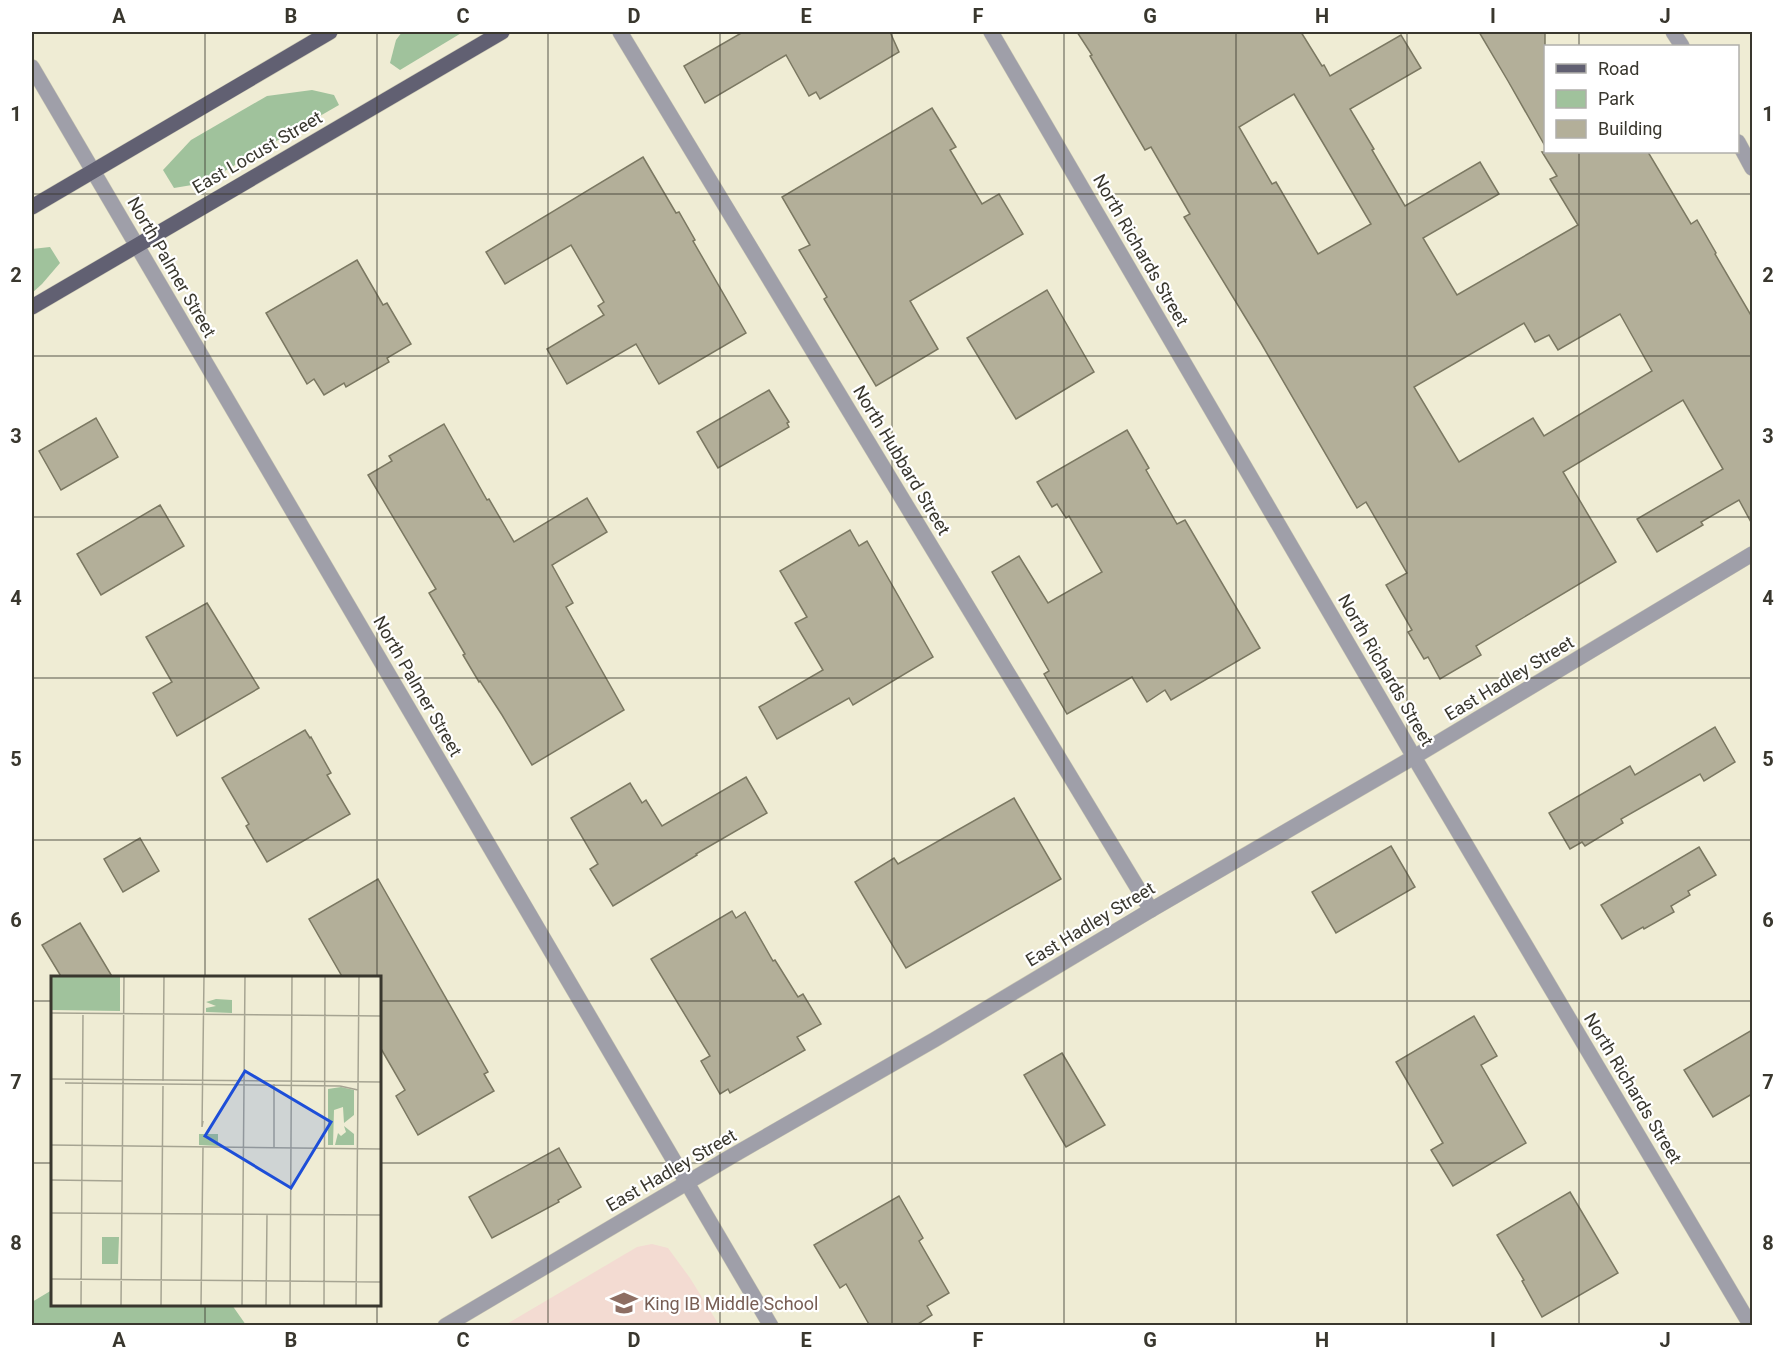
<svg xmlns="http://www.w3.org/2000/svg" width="1784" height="1357" viewBox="0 0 1784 1357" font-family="Roboto,sans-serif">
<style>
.education{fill:#f3dbd2}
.green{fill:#a0c29c}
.building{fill:#b3af99;stroke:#7b7862;stroke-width:1.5;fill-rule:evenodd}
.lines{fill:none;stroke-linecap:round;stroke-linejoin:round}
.minor-casing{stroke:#cbc8b3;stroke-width:16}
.major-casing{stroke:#cbc8b3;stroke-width:16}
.minor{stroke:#9f9fa9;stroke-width:15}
.major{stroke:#616072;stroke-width:15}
.grid{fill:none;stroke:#39372e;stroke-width:1.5;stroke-opacity:0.55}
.labels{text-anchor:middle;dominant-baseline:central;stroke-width:4.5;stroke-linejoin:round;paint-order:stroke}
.street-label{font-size:18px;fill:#39372e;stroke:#fff}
.education-label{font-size:18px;fill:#785e54;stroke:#fff;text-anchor:start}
.inset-road{fill:none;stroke:#a6a492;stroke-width:1.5}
.view{fill:#1d4ed8;fill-opacity:0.15;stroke:#1d4ed8;stroke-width:3}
.inset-edge{fill:none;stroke:#39372e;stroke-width:3}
.neatline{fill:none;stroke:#39372e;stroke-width:2}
.grid-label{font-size:20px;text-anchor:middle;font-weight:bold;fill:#39372e}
</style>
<rect width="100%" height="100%" fill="#efecd4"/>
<polygon class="education" points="652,1244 668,1248 690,1278 719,1325 505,1325 637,1247"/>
<g class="green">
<polygon points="402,32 463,32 400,70 390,63 396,40"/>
<polygon points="312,90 334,95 339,105 204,183 174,188 163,170 191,140 267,96"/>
<polygon points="50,247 60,263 42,284 32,293 32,249"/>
<polygon points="52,1290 52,1304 232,1305 246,1325 32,1325 32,1302"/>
</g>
<g class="building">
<polygon points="743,32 890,32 899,52 820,99 816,92 809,96 786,55 705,103 684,66"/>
<path d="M1077,32H1301L1322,66L1324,65L1330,76L1401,35L1421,68L1350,109L1374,149L1372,150L1405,206L1480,162L1499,194L1423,238L1457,295L1578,225L1550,179L1557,176L1542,152H1648L1691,224L1697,220L1716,253L1715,254L1752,317V524L1739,500L1701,522L1703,525L1657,552L1637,519L1723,469L1683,400L1563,472L1616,562L1476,646L1481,655L1440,679L1428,657L1424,659L1408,632L1412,630L1386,585L1407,573L1366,502L1357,508L1261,343L1184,217L1190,214L1151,147L1145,150L1090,56L1092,55ZM1294,94L1371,224L1318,254L1276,182L1272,184L1239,127ZM1620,314L1652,371L1544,436L1533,418L1459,462L1414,387L1524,323L1535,342L1549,335L1558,350Z"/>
<polygon points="1479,32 1545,32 1545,146 1508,81"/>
<polygon points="932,108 956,147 950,150 982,204 999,194 1023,234 910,301 938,349 876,386 824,299 827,297 799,250 810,245 782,197"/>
<polygon points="643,157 676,213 679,212 695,240 693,241 746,333 659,384 636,344 567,384 547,349 604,315 598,306 604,302 571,245 505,284 486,252"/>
<polygon points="357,260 383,305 387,303 411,344 387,358 389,362 346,387 344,383 324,395 314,379 307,384 266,313"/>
<polygon points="1047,290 1094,372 1016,419 967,338"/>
<polygon points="769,390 789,422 787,423 789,427 718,468 697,432"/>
<polygon points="96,418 118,457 61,490 39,451"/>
<polygon points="444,424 487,500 489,499 514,542 587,498 607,532 552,565 573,603 566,607 624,710 532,765 502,715 480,681 479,682 463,655 465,654 429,593 436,589 368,475 392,461 389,456"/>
<polygon points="1127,430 1149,468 1146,470 1177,524 1185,520 1260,648 1171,700 1165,690 1147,702 1132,677 1067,714 1044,674 1049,671 992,572 1019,556 1048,603 1102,572 1069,516 1066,518 1057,504 1052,507 1037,482"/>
<polygon points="160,505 184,546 101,595 77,554"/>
<polygon points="850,530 859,546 867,541 933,657 853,705 849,698 777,739 759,707 823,670 795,623 807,617 780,571"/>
<polygon points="207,603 259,688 177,736 153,693 172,682 146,637"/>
<polygon points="1715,727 1735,762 1704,781 1700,774 1621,819 1623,823 1585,846 1582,842 1570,849 1549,813 1630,766 1635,775"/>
<polygon points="305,730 310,738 311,737 331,773 327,775 350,814 267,862 246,826 249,824 222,778"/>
<polygon points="746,777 767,813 696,854 697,855 613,906 590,869 598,864 571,818 630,783 642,803 646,800 662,826"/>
<polygon points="1014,798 1061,879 906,968 855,882 894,858 898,864"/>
<polygon points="140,838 159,871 123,892 104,859"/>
<polygon points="1391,846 1415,887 1336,933 1312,892"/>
<polygon points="1699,847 1716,875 1688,891 1690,895 1671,906 1674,912 1644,929 1643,927 1622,939 1601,905"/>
<polygon points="378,879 488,1072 484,1074 494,1091 418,1135 396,1096 405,1090 380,1047 380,978 343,978 309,919"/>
<polygon points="732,911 736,918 745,912 773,961 775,960 798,997 803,994 821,1024 797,1037 805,1050 730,1093 728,1089 720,1094 701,1061 710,1056 651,959"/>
<polygon points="80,923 113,978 62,978 42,945"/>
<polygon points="1474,1016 1497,1056 1481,1065 1526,1143 1453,1186 1431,1150 1443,1143 1396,1062"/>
<polygon points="1752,1030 1752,1094 1713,1117 1684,1070"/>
<polygon points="1062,1053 1105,1125 1066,1147 1024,1075"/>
<polygon points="559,1148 581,1187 558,1200 559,1202 492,1238 469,1197"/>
<polygon points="1570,1192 1618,1273 1542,1317 1522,1281 1524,1280 1497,1235"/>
<polygon points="899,1196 923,1238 919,1241 949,1293 927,1306 932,1315 915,1326 870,1326 846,1284 840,1288 814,1245"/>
</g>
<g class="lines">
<defs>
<g id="minor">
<polyline points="620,32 1151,910"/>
<polyline points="991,32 1414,757 1751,1326"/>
<polyline points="1673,32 1682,46"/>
<polyline points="32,67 771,1326"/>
<polyline points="1738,142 1752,168"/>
<polyline points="445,1326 732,1156 934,1040 1151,910 1414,757 1752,554"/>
</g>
<g id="major">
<polyline points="32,207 330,32"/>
<polyline points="32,307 502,32"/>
</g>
</defs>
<use href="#minor" class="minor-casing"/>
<use href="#major" class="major-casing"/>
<use href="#minor" class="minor"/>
<use href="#major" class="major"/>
</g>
<path class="grid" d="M205,32V978M377,32V978M548,32V1326M720,32V1326M892,32V1326M1064,32V1326M1236,32V1326M1407,32V1326M1579,32V46M1579,152V1326M32,194H1752M32,356H1752M32,517H1752M32,678H1752M32,840H1752M32,1001H52M380,1001H1752M32,1163H52M380,1163H1752M205,1304V1326M377,1304V1326"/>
<defs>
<symbol id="school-bare" viewBox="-9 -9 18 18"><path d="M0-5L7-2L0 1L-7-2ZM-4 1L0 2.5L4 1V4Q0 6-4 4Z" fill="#8d6e63" stroke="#fff" stroke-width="2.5" paint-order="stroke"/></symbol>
</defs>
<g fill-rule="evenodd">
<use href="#school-bare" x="605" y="1284" width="38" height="38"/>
</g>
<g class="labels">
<g class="street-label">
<text transform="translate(257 152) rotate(-30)">East Locust Street</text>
<text transform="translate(1141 250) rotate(60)">North Richards Street</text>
<text transform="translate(172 267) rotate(60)">North Palmer Street</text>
<text transform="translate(902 460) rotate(59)">North Hubbard Street</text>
<text transform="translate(1386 670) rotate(60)">North Richards Street</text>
<text transform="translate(1509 678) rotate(-31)">East Hadley Street</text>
<text transform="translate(418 686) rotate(60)">North Palmer Street</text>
<text transform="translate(1090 924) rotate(-31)">East Hadley Street</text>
<text transform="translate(1633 1088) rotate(59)">North Richards Street</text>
<text transform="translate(671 1170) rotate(-30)">East Hadley Street</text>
</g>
<g class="education-label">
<text x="644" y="1303">King IB Middle School</text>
</g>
</g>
<g transform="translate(51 976)">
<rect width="330" height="330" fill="#efecd4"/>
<path d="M0,0H69V35L0,34ZM165,23L181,24V37L155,36V32L165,30L155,26ZM290,111L303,114V139L293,147L292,131L283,134L282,169H277V113ZM293,150L303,158V169H284L287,157L290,160L295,156ZM148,158H167V170L148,169ZM51,261H68L67,288H51Z" fill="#a0c29c"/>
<path class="inset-road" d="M0,37L330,40M0,103L330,106M112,105L113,0M14,107L289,110M223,108V172M289,110L307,114M152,145L151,151L153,0M0,169L330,173M0,204L71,205M0,237L330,239M0,303L330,306M30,330L32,37M70,330L73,0M110,330L112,110M150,330L152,171M191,330L194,0M215,330L216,239M239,330L241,0M273,330L274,0M305,330L308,0"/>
<path class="view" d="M194,95L280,146L240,212L154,160Z"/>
<rect width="330" height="330" class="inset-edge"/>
</g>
<rect width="1784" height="1357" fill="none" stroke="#ffffff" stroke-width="66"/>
<rect x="1544" y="45" width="195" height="108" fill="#ffffff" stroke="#b0afab" stroke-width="1.5"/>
<rect x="1556" y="64" width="30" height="9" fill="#616072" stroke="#b0afab" stroke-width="1.5"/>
<text x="1598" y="75" font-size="18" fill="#39372e">Road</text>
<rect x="1556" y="90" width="30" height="18" fill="#a0c29c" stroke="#b0afab" stroke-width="1.5"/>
<text x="1598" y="105" font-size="18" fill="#39372e">Park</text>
<rect x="1556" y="120" width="30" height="18" fill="#b3af99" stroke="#b0afab" stroke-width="1.5"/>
<text x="1598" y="135" font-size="18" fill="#39372e">Building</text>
<rect x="33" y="33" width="1718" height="1291" class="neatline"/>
<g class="grid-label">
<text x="119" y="23">A</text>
<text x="291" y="23">B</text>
<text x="463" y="23">C</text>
<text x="634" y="23">D</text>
<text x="806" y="23">E</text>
<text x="978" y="23">F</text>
<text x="1150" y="23">G</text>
<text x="1322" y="23">H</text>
<text x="1493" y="23">I</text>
<text x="1665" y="23">J</text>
<text x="16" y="121">1</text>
<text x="1768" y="121">1</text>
<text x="16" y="282">2</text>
<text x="1768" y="282">2</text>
<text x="16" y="443">3</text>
<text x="1768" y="443">3</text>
<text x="16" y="605">4</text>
<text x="1768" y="605">4</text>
<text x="16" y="766">5</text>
<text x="1768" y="766">5</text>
<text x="16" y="927">6</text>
<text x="1768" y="927">6</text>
<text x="16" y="1089">7</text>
<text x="1768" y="1089">7</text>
<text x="16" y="1250">8</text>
<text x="1768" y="1250">8</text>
<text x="119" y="1347">A</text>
<text x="291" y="1347">B</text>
<text x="463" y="1347">C</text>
<text x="634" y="1347">D</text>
<text x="806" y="1347">E</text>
<text x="978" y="1347">F</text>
<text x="1150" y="1347">G</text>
<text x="1322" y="1347">H</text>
<text x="1493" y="1347">I</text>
<text x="1665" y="1347">J</text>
</g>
</svg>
